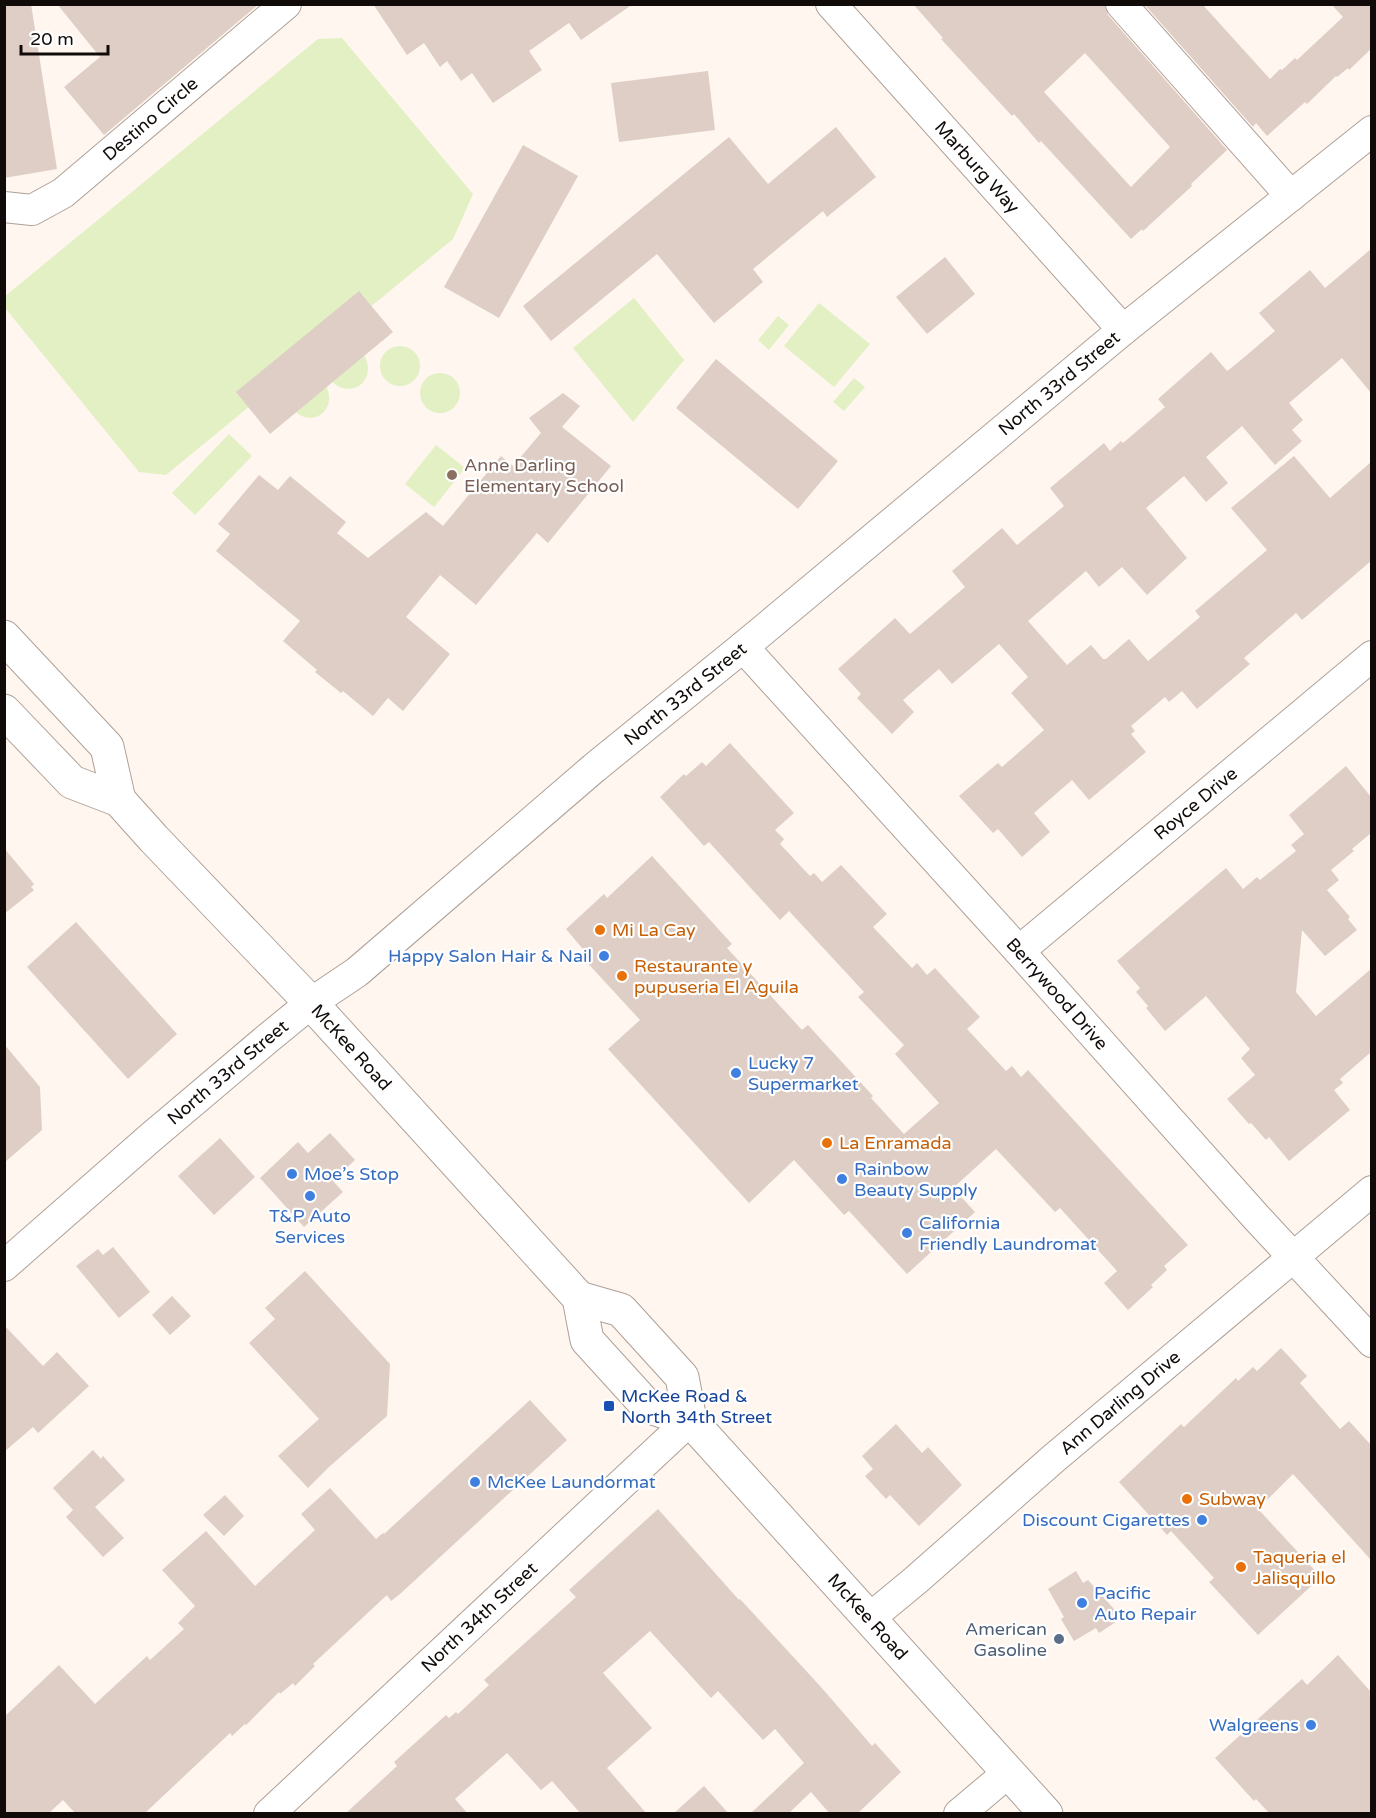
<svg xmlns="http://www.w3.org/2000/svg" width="1376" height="1818" viewBox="0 0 1376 1818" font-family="'Varela Round',sans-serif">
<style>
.green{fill:#e2f0c4}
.building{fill:#decec6;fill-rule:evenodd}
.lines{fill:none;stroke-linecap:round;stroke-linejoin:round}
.minor-casing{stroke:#aea097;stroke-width:32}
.primary-casing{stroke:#aea097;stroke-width:35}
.minor{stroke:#fff;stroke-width:30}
.primary{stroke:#fff;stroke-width:33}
.education-dot{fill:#8d6e63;stroke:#fff;stroke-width:2}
.food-dot{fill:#e8710a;stroke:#fff;stroke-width:2}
.shop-dot{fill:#3f7fe0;stroke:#fff;stroke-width:2}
.transit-dot{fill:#1a4fb4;stroke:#fff;stroke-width:2}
.service-dot{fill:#5c6f8a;stroke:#fff;stroke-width:2}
.labels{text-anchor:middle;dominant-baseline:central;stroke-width:4.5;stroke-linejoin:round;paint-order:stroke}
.street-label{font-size:18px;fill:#100b08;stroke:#fff}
.education-label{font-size:18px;fill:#785e54;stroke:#fff;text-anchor:start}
.food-label{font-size:18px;fill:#c56008;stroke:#fff;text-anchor:start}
.shop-label{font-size:18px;fill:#366cbe;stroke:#fff;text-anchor:start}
.transit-label{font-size:18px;fill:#164399;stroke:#fff;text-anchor:start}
.service-label{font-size:18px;fill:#4e5e75;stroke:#fff;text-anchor:end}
</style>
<rect width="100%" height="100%" fill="#fff6f0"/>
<g class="green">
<polygon points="342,38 473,194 453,239 166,475 139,472 5,308 4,297 318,39"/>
<polygon points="634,298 684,360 633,422 573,348"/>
<polygon points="819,303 870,344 834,387 784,346"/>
<polygon points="778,316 789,325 769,350 758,340"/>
<circle cx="400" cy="366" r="20"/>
<path d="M364,355C379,381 348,402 330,379Z"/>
<circle cx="440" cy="393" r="20"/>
<polygon points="854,378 865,387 844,411 833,402"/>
<path d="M325,384C340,410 310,431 292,408Z"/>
<polygon points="229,434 252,456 195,515 172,493"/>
<polygon points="436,445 465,468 434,507 405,484"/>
</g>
<g class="building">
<polygon points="4,4 31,4 57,169 4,178"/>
<polygon points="57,4 259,4 104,135 64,87 100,57"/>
<polygon points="373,4 633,4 581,40 569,23 529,51 542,70 493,103 472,73 461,81 447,61 440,67 424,43 407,55"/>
<path d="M913,4H1104L1108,15L1227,150L1191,184L1192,186L1143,231L1142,229L1131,239L1041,141L1039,143L1014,114L1012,116L941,39L943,38ZM1085,53L1170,147L1131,187L1044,92Z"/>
<polygon points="1144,4 1202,4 1270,79 1280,69 1282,70 1295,58 1297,60 1343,17 1331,4 1371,4 1371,49 1349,70 1348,68 1337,77 1336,76 1307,104 1305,102 1267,136 1256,123 1253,127"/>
<polygon points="708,71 715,130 619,142 611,83"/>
<polygon points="836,127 876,177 827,217 823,211 753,269 763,282 714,323 657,254 551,341 523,306 729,137 768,184"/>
<polygon points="523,145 578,176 499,318 444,287"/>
<polygon points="1371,249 1371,393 1342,358 1289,403 1303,420 1292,430 1302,441 1275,465 1242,426 1206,457 1228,483 1206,502 1184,476 1146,508 1187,558 1147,595 1122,567 1099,587 1086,571 1028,621 1067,665 1091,645 1103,659 1106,659 1129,639 1148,661 1200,617 1195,611 1267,550 1231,508 1294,456 1330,498 1371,462 1371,561 1302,620 1296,613 1244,658 1250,664 1197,709 1182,691 1169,702 1165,697 1131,726 1135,731 1131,734 1146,752 1089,800 1072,780 1034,813 1050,832 1022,857 998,829 993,833 959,796 998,763 1002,767 1044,730 1011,693 1028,677 999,644 952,684 939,669 903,700 914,712 892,734 857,698 861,694 838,669 895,618 910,634 965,587 952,571 1002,528 1017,545 1064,506 1050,488 1104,443 1110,451 1121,441 1123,443 1165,407 1158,399 1211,352 1227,371 1235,365 1275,331 1259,313 1310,270 1325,288"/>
<polygon points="945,257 975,294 927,334 896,297"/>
<polygon points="359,291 393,332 270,434 236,392"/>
<polygon points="716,359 838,461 798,509 676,408"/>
<polygon points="563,393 580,406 562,427 611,466 548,543 537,533 476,605 440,575 406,617 450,654 403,711 388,698 373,716 343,691 341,693 315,672 317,670 283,641 300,621 216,551 230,534 218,524 259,475 278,490 290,476 346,522 337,533 368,558 426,512 443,526 501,456 513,466 541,433 529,418"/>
<polygon points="730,743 794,813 775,830 784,839 780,844 810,876 814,873 822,882 841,865 887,914 873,927 912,968 917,963 927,975 935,968 980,1017 967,1029 1006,1071 1012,1066 1021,1077 1028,1070 1188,1245 1164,1266 1167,1270 1151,1285 1153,1287 1128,1310 1104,1283 1117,1271 1060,1208 1055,1212 996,1149 953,1188 975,1212 907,1274 849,1211 844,1215 794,1160 749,1203 608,1049 640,1020 583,958 587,954 566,929 604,894 607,898 652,856 732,944 727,948 802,1030 808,1025 873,1096 871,1098 904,1134 939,1103 895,1054 904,1045 858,997 864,992 789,911 780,920 709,842 704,846 660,797 684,774 686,776 702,762 706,766"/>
<polygon points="1346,766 1371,797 1371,833 1352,849 1354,851 1331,870 1339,880 1327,890 1350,917 1348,919 1357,930 1325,956 1302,930 1296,992 1316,1016 1371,969 1371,1052 1340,1079 1343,1083 1334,1090 1350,1110 1289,1161 1269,1137 1266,1140 1251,1123 1249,1124 1227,1099 1255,1075 1241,1058 1250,1049 1206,996 1165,1031 1146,1008 1148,1006 1136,992 1140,988 1117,961 1226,868 1243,889 1257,877 1260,880 1296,851 1291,845 1304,834 1289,815"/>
<polygon points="4,848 34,884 31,887 34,890 4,914"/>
<polygon points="76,922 177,1034 128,1079 27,967"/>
<polygon points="4,1044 40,1087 42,1130 4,1163"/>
<polygon points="330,1133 355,1160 333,1181 343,1192 304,1227 260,1178 298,1142 308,1153"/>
<polygon points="220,1138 255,1177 214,1215 178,1176"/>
<polygon points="113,1247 150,1292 119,1318 76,1266 98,1249 103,1255"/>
<polygon points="305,1271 390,1364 387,1416 329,1467 308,1488 278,1456 319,1419 249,1343 275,1319 265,1308"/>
<polygon points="172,1296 191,1316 170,1335 152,1315"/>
<polygon points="4,1325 43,1366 57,1352 89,1386 38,1433 33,1427 4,1452"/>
<polygon points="1281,1348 1307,1376 1300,1383 1340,1429 1349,1421 1371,1445 1371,1560 1293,1474 1258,1509 1321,1577 1258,1635 1209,1582 1214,1578 1171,1531 1167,1535 1119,1482 1181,1424 1184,1427 1236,1378 1238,1381 1253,1367 1257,1371"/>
<polygon points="530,1400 567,1440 400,1594 391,1601 387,1595 313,1664 315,1666 295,1686 293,1683 280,1694 279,1692 246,1725 245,1724 232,1736 230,1733 144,1814 76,1814 63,1800 48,1814 4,1814 4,1717 59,1665 95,1704 147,1656 150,1660 184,1629 178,1623 195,1606 162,1570 206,1531 255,1586 315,1530 301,1514 330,1488 376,1539 383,1533 384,1534"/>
<polygon points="896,1424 922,1453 928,1447 962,1485 919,1526 890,1495 886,1499 865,1476 873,1469 862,1456"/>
<polygon points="93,1450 101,1459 103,1456 125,1480 95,1507 124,1538 103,1557 66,1517 73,1510 53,1488"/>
<polygon points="225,1495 244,1516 224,1536 203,1515"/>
<polygon points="658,1509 739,1600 740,1599 821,1687 872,1746 875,1743 901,1772 857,1814 830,1814 811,1792 788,1814 750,1814 804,1763 775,1729 763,1740 718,1691 711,1698 650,1631 603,1673 652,1728 607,1768 647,1814 581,1814 552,1781 541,1790 507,1753 455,1799 468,1814 345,1814 397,1766 394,1762 446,1715 449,1718 456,1712 458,1714 489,1685 484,1680 576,1597 569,1590"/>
<polygon points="1076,1571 1083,1583 1088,1580 1122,1618 1099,1633 1096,1628 1074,1641 1061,1619 1064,1617 1048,1589"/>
<polygon points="1338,1655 1371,1692 1371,1814 1270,1814 1256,1799 1254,1801 1215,1758 1302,1679 1307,1685"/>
<polygon points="704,1786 729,1814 673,1814"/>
</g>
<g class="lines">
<defs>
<g id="minor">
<path id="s1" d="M831,4L1123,330"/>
<polyline points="1121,4 1291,196"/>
<path id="s2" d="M4,207L32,210L63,193L286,4"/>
<path id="s3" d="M743,647L1019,951L1256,1217L1372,1342"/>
<path id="s4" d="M1019,951L1372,656"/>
<path id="s5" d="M4,1266L150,1138L267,1039L311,1003L357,972L594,768L743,647L1123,330L1372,131"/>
<path id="s6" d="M870,1618L916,1580L1053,1459L1372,1191"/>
<path id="s7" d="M269,1814L690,1420"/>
<polyline points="959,1814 1009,1772"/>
</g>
<g id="primary">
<polyline points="4,637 107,747 119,800"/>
<path id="s8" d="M4,711L72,782L119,800L154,839L311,1003L579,1298L587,1340L647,1406L690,1420L1046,1814"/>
<polyline points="579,1298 621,1310 682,1377 690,1420"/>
</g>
</defs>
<use href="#minor" class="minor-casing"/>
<use href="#primary" class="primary-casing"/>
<use href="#minor" class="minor"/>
<use href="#primary" class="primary"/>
</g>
<circle class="education-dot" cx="452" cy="475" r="6"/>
<g class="food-dot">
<circle cx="600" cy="930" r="6"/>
<circle cx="622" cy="976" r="6"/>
<circle cx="827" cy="1143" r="6"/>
<circle cx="1187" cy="1499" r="6"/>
<circle cx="1241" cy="1567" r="6"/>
</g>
<g class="shop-dot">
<circle cx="604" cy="956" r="6"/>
<circle cx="736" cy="1073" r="6"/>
<circle cx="292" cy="1174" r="6"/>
<circle cx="842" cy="1179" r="6"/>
<circle cx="310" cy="1196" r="6"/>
<circle cx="907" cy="1233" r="6"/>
<circle cx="475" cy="1482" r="6"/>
<circle cx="1202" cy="1520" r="6"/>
<circle cx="1082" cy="1603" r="6"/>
<circle cx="1311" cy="1725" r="6"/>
</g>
<rect class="transit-dot" x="603" y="1400" width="12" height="12" rx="3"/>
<circle class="service-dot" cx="1059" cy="1639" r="6"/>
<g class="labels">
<g class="street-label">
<text stroke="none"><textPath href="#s2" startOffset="178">Destino Circle</textPath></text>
<text stroke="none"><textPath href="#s1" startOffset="219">Marburg Way</textPath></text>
<text stroke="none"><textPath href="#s5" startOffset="1376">North 33rd Street</textPath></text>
<text stroke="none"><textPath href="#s5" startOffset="890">North 33rd Street</textPath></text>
<text stroke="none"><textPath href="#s4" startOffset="230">Royce Drive</textPath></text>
<text stroke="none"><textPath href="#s3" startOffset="468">Berrywood Drive</textPath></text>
<text stroke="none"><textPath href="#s8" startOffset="488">McKee Road</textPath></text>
<text stroke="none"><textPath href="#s5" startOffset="296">North 33rd Street</textPath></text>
<text stroke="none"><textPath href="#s6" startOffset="330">Ann Darling Drive</textPath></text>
<text stroke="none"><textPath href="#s7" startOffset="288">North 34th Street</textPath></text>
<text stroke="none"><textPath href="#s8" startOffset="1269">McKee Road</textPath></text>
</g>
<g class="education-label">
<text x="464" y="465">Anne Darling<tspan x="464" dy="21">Elementary School</tspan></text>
</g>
<g class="food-label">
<text x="612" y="930">Mi La Cay</text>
<text x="634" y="966">Restaurante y<tspan x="634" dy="21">pupuseria El Aguila</tspan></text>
<text x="839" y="1143">La Enramada</text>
<text x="1199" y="1499">Subway</text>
<text x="1253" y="1557">Taqueria el<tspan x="1253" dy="21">Jalisquillo</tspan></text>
</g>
<g class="shop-label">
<text x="592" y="956" text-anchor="end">Happy Salon Hair &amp; Nail</text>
<text x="748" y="1063">Lucky 7<tspan x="748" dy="21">Supermarket</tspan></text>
<text x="854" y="1169">Rainbow<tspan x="854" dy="21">Beauty Supply</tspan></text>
<text x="304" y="1174">Moe’s Stop</text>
<text x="310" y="1216" text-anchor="middle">T&amp;P Auto<tspan x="310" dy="21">Services</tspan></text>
<text x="919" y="1223">California<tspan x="919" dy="21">Friendly Laundromat</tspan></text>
<text x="487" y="1482">McKee Laundormat</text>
<text x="1190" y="1520" text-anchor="end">Discount Cigarettes</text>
<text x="1094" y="1593">Pacific<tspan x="1094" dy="21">Auto Repair</tspan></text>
<text x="1299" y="1725" text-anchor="end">Walgreens</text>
</g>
<g class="transit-label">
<text x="621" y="1396">McKee Road &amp;<tspan x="621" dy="21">North 34th Street</tspan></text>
</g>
<g class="service-label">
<text x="1047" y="1629">American<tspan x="1047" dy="21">Gasoline</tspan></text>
</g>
</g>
<rect width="1376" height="1818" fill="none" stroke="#100b08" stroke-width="12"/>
<path d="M21 45v9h87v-9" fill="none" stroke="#100b08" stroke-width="3"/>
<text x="30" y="45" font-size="18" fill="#100b08" stroke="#ffffff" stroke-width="4.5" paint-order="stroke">20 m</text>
</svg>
